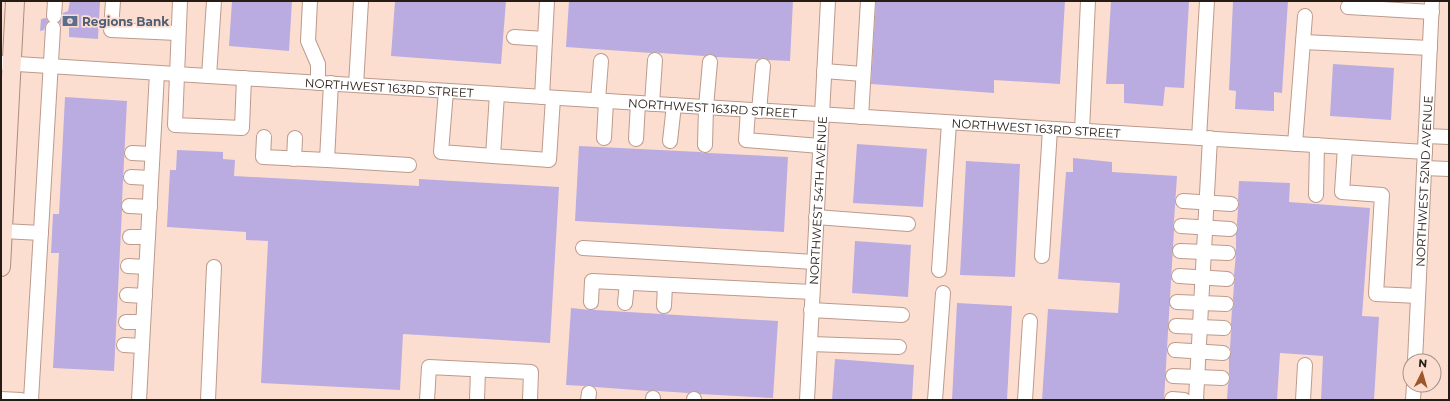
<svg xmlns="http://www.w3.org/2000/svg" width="1450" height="401" viewBox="0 0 1450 401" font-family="Montserrat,sans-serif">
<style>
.building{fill:#baace0}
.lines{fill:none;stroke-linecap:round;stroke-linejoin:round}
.minor-casing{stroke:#bd9a8b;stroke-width:16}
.major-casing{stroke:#af8c7d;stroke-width:20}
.minor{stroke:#fff;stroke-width:14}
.major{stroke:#fbdfd3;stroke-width:18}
.labels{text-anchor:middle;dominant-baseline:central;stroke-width:3.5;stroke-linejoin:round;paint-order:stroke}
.service-label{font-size:12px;font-weight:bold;fill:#4e5e75;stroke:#fcded1;text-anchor:start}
.street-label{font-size:12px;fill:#271b15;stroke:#fcded1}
</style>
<rect width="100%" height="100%" fill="#fcded1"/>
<g class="building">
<polygon points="70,1 100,1 98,39 69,37 69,23 61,25 59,22 61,20 63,13 68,11"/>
<polygon points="232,1 292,1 289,51 229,46"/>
<polygon points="395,1 506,1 501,64 391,56"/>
<polygon points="569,1 793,1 790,61 769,60 763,58 758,59 716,57 710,54 704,56 660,53 655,52 651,53 566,47"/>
<polygon points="876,1 1065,1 1060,84 994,80 994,93 871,84"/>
<polygon points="1111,1 1189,1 1184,88 1165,87 1163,106 1124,103 1124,84 1106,84"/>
<polygon points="1233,1 1288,1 1282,93 1274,92 1274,111 1235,109 1236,91 1229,90"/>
<polygon points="46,18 48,22 46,24 44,30 40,31 41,19"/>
<polygon points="1333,64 1394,68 1391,120 1330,116"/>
<polygon points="65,97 127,101 122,201 121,206 122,210 114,371 53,368 59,253 51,253 53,214 59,214"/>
<polygon points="857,144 927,149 923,207 853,203"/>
<polygon points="579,146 700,152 704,153 709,153 788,157 784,232 575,221"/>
<polygon points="177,150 223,152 223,159 235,160 234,176 419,186 419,179 559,187 550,343 403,334 400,390 261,383 268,241 246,240 246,232 167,227 170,170 176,170"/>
<polygon points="1073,158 1112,162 1112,172 1177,176 1174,221 1173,226 1174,230 1164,400 1042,400 1048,309 1118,313 1120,283 1058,279 1066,172 1073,172"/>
<polygon points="966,161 1020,164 1015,277 960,275"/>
<polygon points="1239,181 1290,183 1289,202 1370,208 1362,316 1379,317 1374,400 1321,400 1323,356 1280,353 1277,400 1227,400 1228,384 1230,379 1229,373 1229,358 1231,353 1230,348 1231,333 1232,329 1231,324 1232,310 1234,305 1233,299 1234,284 1235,279 1234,275 1236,254 1236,234 1238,229 1237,224 1238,209 1239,204 1238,200"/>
<polygon points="855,241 911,245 908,297 852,293"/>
<polygon points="957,303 1012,306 1007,400 952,400"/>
<polygon points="571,308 590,310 595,310 778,321 773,398 700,394 694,391 688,393 658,391 653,390 649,391 595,387 590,385 584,386 566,385"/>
<polygon points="835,359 914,365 912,400 832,400"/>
</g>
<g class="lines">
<defs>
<g id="minor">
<polyline points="113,1 111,30 177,33"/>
<polyline points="180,1 175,125 242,128 244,78"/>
<polyline points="310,1 308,41 318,64 318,83"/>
<polyline points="1348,7 1432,12"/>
<polyline points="54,16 55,1"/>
<polyline points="514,37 545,39"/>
<polyline points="1303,42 1430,48"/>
<path id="s1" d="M1,63L1425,152"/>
<polyline points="824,71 863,74"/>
<polyline points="209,76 214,1"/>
<polyline points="356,85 361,1"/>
<polyline points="446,91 441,152 493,156"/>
<polyline points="497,94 493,156 549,160 553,98"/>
<polyline points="542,97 547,1"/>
<polyline points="598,100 601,61"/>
<polyline points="652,104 655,60"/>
<polyline points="748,110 746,140 820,146"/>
<polyline points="759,111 763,66"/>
<polyline points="861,117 868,1"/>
<polyline points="1082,131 1088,1"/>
<polyline points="1426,136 1449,137"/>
<polyline points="264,137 263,157 327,160 331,83"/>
<polyline points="604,138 606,101"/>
<polyline points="1199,138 1207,1"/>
<polyline points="636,139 638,103"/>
<polyline points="670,141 674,105"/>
<polyline points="1295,144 1305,16"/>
<polyline points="705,145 706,107 710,62"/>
<polyline points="1345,147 1342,192 1382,195 1376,294 1418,296"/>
<polyline points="132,153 152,154"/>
<polyline points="294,159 295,138"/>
<polyline points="327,160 409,165"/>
<polyline points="1424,168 1449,169"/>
<polyline points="131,177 151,178"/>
<polyline points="1316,195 1317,145"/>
<polyline points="1183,201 1231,204"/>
<polyline points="129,206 150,207"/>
<polyline points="816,217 908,224"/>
<polyline points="1181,226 1230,229"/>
<polyline points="3,231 41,233"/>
<polyline points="130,237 148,237"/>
<polyline points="583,248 814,262"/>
<polyline points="1180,251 1228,253"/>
<polyline points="1042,256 1050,129"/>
<polyline points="128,266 146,267"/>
<polyline points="939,270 949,123"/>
<polyline points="1179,276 1227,279"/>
<polyline points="127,295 145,296"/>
<polyline points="591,302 592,281 812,292"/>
<polyline points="1177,302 1226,304"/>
<polyline points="625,303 627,283"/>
<polyline points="664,306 665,285"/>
<polyline points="811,310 902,315"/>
<polyline points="126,322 143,322"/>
<polyline points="1176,326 1224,328"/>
<polyline points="810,344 899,347"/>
<polyline points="124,345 142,346"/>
<polyline points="1175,350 1223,353"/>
<path id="s2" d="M1415,361L1432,1"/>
<polyline points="1173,376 1222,378"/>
<polyline points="1,399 21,400"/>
<polyline points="1172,399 1184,400"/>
<polyline points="31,400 53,28"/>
<polyline points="139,400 157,73"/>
<polyline points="208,400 214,267"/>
<polyline points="427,400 429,367 531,372 530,400"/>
<polyline points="477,400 478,370"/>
<polyline points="588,400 589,393"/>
<polyline points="653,400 653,398"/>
<polyline points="694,400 694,399"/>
<path id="s3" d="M807,400L828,1"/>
<polyline points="935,400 943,293"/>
<polyline points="1025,400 1030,321"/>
<polyline points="1196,400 1210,138"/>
<polyline points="1303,400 1305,365"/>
<polyline points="1413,400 1414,385"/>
</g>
<polyline id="major" points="1,267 15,1"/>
</defs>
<use href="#minor" class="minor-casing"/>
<use href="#major" class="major-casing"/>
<use href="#minor" class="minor"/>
<use href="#major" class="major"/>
</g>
<defs>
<symbol id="bank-bare" viewBox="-9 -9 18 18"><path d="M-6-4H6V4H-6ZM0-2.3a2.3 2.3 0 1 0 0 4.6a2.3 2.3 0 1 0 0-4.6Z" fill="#5c6f8a" stroke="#fcded1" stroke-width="2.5" paint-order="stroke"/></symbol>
</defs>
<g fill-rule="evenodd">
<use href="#bank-bare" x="59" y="10" width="22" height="22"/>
</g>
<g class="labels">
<g class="service-label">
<text x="82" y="21">Regions Bank</text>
</g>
<g class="street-label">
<text stroke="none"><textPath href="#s1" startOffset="389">NORTHWEST 163RD STREET</textPath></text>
<text stroke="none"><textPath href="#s1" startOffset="713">NORTHWEST 163RD STREET</textPath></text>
<text stroke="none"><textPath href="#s1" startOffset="1037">NORTHWEST 163RD STREET</textPath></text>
<text stroke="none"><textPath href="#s2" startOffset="180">NORTHWEST 52ND AVENUE</textPath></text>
<text stroke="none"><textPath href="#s3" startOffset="200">NORTHWEST 54TH AVENUE</textPath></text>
</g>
</g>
<rect width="1450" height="401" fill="none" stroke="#271b15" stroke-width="4"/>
<g transform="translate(1422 373) rotate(5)"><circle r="19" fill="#fcded1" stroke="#a79086"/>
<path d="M0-3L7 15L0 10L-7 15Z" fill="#9d572d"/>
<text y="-6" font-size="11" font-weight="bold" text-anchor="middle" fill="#271b15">N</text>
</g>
</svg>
